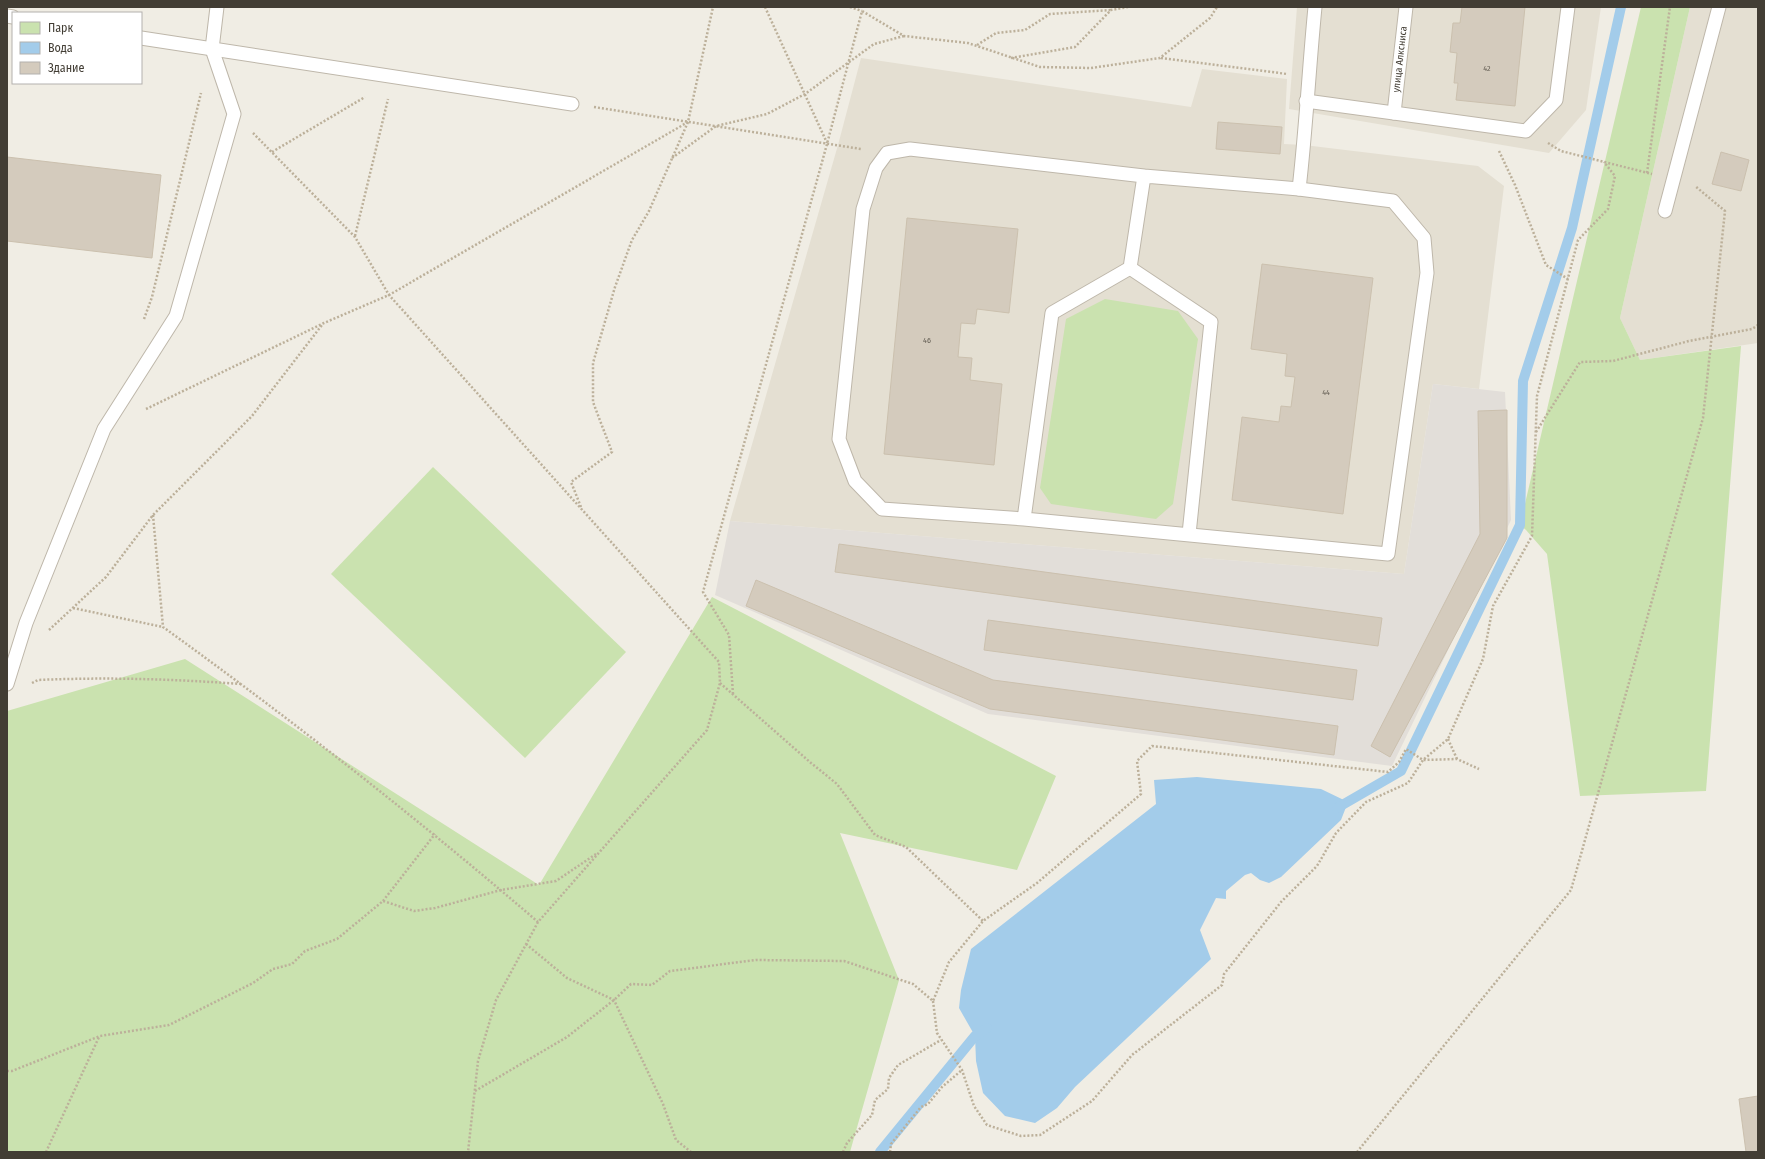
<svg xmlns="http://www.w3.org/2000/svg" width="1765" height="1159" viewBox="0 0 1765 1159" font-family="'Fira Sans Condensed',sans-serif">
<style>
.residential{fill:#e4dfd2}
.industrial{fill:#e2ded9}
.green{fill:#cae2af}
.water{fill:#a3ccea}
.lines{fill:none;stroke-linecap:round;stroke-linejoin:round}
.stream{stroke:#a3ccea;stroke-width:10}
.building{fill:#d4cbbd;stroke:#cbc0ae}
.service-casing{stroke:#beb7aa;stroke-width:15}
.path{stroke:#bcb09a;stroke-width:2.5;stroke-dasharray:2 2;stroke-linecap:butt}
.service{stroke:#fff;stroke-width:13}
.labels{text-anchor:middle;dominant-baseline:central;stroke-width:3;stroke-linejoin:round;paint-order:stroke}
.number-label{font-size:8px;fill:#666056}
.street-label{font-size:10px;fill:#423d34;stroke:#fff}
</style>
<rect width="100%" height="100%" fill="#f0ede4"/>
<g class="residential">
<polygon points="1297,7 1601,7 1586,110 1549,153 1289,109"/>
<polygon points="1690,7 1758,7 1758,343 1640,360 1620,318"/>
<polygon points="861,58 1191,107 1202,69 1287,79 1284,144 1304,145 1478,166 1504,186 1479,389 1433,384 1404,574 730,521 838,145"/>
</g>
<polygon class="industrial" points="1433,384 1505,392 1511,520 1392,766 988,714 715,595 730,521 1404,574"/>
<g class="green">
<polygon points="1641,7 1690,7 1620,318 1640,360 1741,346 1706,791 1580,796 1547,554 1526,530 1520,525"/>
<polygon points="1105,299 1178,311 1198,339 1173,504 1156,519 1051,504 1040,488 1066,319"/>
<polygon points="433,467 626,652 525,758 331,574"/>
<polygon points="712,597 1056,776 1017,870 840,833 899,980 850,1152 7,1152 7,711 185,659 539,885"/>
</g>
<polygon class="water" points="1197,777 1321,789 1348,802 1341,820 1281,877 1269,883 1260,880 1251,873 1245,875 1226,891 1226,899 1216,898 1200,930 1211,959 1075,1087 1057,1108 1035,1123 1005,1116 983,1093 976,1061 975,1036 959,1008 961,990 971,949 1156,804 1154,780"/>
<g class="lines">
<g class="stream">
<polyline points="1337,808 1401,771 1520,525 1523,381 1572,228 1621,7"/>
<polyline points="880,1152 975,1036 987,1028"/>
</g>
</g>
<g class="building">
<polygon points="1462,7 1525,7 1515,106 1456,100 1458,83 1454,83 1457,53 1450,52 1453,23 1460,23"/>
<polygon points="1218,122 1282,127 1280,154 1216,149"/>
<polygon points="1721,152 1749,160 1741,191 1712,184"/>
<polygon points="7,157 161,175 152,258 7,241"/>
<polygon points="907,218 1018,229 1009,313 977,309 975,324 961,323 958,357 972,358 970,380 1002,384 994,465 884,454"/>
<polygon points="1262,264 1373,278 1343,514 1232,500 1242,417 1279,422 1281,406 1291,407 1295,377 1285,376 1287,354 1251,349"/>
<polygon points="1507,410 1507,538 1390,757 1371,746 1480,534 1478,411"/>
<polygon points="839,544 1382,618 1378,646 835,572"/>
<polygon points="756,580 993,680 1338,726 1334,755 990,709 746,606"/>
<polygon points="988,620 1357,670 1353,700 984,650"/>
<polygon points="1758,1096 1758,1152 1746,1152 1739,1099"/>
</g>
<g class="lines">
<defs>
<g id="service">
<polyline points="7,16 13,17"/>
<polyline points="141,38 572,104"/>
<polyline points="1306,101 1526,131 1556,100 1568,7"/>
<path id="s1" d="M1394,113L1406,7"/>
<path d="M1299,189C1306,129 1309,68 1315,7"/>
<polyline points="1665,211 1719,7"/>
<polyline points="1130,268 1211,322 1189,534"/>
<polyline points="1024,519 882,509 855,481 839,439 863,209 876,168 887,153 910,149 1144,176 1299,189 1393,201 1424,238 1427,273 1388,554 1024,519 1052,313 1130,268 1144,176"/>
<polyline points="7,684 26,623 104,429 176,316 234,114 212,49 217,7"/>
</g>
</defs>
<use href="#service" class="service-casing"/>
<g class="path">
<polyline points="765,7 827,143"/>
<polyline points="850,7 862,11"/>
<polyline points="977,45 996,33 1025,30 1050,14 1111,10"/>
<polyline points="1011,58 1075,47 1111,10 1128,7"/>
<polyline points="1161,58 1287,74"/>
<polyline points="594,107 861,149"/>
<polyline points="253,133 355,237 389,295 719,662 720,683 707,730 538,922 496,1000 478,1061 468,1152"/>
<polyline points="1548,143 1561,151 1652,174"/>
<polyline points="1499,151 1515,185 1546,265 1568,279"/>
<polyline points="272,152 365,97"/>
<polyline points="672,158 716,126 767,114 805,94 874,44 904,36"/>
<polyline points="1647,173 1670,7"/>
<polyline points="355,236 388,99"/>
<polyline points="144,319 152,297 201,93"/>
<polyline points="146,409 324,323 389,295 688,122"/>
<polyline points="1536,432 1580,362 1613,361 1689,341 1752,329 1758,325"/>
<polyline points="581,507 571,482 612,452 593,402 593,363 615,287 632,240 649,211 688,122 713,7"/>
<path d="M153,515L163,627C292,720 417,818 538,922"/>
<polyline points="73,608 163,627"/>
<polyline points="49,630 106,577 153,515 252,416 322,325"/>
<path d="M32,683L38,680C106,677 173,679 241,684"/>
<polyline points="720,683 811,763 837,784 875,835 906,847 983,921"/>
<polyline points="733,694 729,635 703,592 827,144 862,11 904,36 968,43 1040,67 1091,68 1160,58 1210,18 1217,7"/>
<polyline points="1448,739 1457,759"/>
<polyline points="383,901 435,834"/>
<polyline points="526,944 567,978 614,1000 663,1104 676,1140 691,1152"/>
<polyline points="933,1001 937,1033 962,1070 974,1106 987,1125 1021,1136 1040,1135 1092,1101 1132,1055 1222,985 1224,974 1281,902 1317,866 1336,833 1366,802 1408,783 1423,760 1448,739 1483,659 1493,606 1532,536 1537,396 1578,240 1608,209 1615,176 1604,162"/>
<polyline points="7,1071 12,1071 100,1036 169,1025 253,983 273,969 292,964 305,951 337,939 383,901 414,911 435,908 501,890 556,881 596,854"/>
<polyline points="475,1091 567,1037 614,1000 631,984 652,985 670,971 756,960 844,961 913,984 933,1001 949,962 983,921 1037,883 1141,794 1137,761 1152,746 1388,772 1399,762 1406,749 1423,760 1457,759 1479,769"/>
<polyline points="46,1152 99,1037"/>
<polyline points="843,1152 847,1143 872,1115 875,1100 888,1089 889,1078 898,1065 941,1040"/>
<polyline points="890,1152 891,1144 921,1107 928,1104 942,1087 962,1070"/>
<polyline points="1357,1152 1571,890 1703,418 1725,211 1695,186"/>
</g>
<use href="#service" class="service"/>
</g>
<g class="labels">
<g class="number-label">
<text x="1487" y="68">42</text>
<text x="927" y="340">46</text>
<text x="1326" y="392">44</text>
</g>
<g class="street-label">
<text stroke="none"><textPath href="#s1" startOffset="54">улица Алксниса</textPath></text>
</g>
</g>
<rect width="1765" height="1159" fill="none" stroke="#423d34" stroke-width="16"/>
<rect x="12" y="12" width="130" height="72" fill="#ffffff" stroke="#b3b1ae"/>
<rect x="20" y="22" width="20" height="12" fill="#cae2af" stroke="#b3b1ae"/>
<text x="48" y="32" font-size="12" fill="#423d34">Парк</text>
<rect x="20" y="42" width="20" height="12" fill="#a3ccea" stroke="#b3b1ae"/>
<text x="48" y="52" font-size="12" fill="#423d34">Вода</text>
<rect x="20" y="62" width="20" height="12" fill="#d4cbbd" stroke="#b3b1ae"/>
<text x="48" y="72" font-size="12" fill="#423d34">Здание</text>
</svg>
